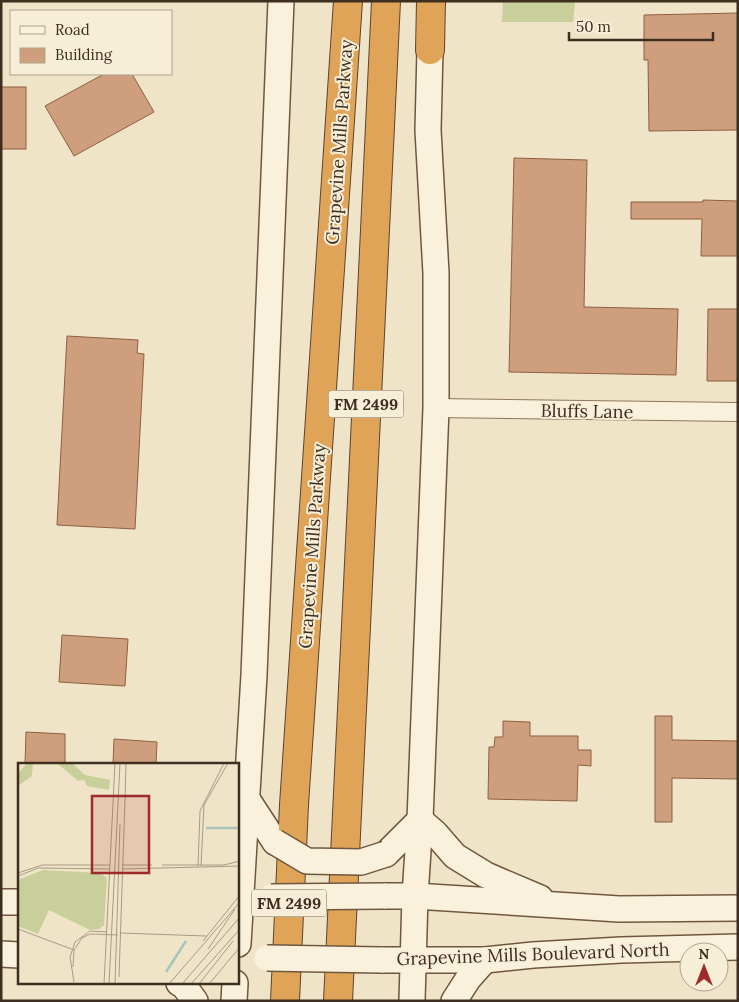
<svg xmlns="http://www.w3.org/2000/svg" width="739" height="1002" viewBox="0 0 739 1002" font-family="Lora,serif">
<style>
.green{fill:#c9cf9b}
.building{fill:#cf9f7d;stroke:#8d5f41}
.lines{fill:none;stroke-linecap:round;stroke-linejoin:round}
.street-casing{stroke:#8d765c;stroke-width:20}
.secondary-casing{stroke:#6f573f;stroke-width:28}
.highway-casing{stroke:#5b4430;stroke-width:30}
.street{stroke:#faf1dc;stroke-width:18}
.secondary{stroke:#faf1dc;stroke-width:25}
.highway{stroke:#e0a458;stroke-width:28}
.secondary-bridge-casing{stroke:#6f573f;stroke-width:28;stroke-linecap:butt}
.secondary-bridge{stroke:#faf1dc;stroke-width:25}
.labels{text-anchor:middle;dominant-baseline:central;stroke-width:4;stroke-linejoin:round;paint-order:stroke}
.shield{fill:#f7eed8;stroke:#756857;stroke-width:1}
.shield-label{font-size:16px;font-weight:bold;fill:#3d2e20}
.street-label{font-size:18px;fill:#3d2e20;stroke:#f7eed8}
.inset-river{fill:none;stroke:#a9c4bc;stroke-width:2.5}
.inset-road{fill:none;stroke:#a89b85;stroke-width:1}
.view{fill:#9e2a2b;fill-opacity:0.15;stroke:#9e2a2b;stroke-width:2.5}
.inset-edge{fill:none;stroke:#3d2e20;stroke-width:2.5}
</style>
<rect width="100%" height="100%" fill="#f0e4c8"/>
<polygon class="green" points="503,1 575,1 573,22 502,22"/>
<g class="building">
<polygon points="738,13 738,130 649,131 648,60 644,60 644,15"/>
<polygon points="104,74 132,74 154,112 74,156 45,106"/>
<rect x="1" y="87" width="25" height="62"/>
<polygon points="514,158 587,160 584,307 678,309 676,375 509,372"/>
<polygon points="703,200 738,201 738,256 701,256 702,219 631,219 631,202 703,202"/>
<polygon points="708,309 738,309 738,381 707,381"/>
<polygon points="67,336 138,340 137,353 144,354 135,529 57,525"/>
<polygon points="62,635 128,639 125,686 59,682"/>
<polygon points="655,716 672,716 672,740 738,741 738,779 672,778 672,822 655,822"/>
<polygon points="503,721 530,722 530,736 578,736 578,750 591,750 591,766 578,765 577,801 488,799 489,747 494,747 495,737 503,737"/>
<polygon points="26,732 65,734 65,764 25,764"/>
<polygon points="114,739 157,742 156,764 113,764"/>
</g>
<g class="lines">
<defs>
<polyline id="street" points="436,408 738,412"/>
<g id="secondary">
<polyline points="247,799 275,842"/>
<polyline points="386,854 420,820 435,833 455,856 486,875 540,898"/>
<polyline points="384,896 415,896 619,909 738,908"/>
<polyline points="1,902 19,902"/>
<polyline points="238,944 254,675 281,1"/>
<polyline points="1,954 19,955"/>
<polyline points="381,960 485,960 533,955 621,950 738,947"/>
<polyline points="179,983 184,986 195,1001"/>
<polyline points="234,1001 235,983"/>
<polyline points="412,1001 415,896 420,820 436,408 436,273 428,130 430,50"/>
<polyline points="454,1001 468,979 485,960"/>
</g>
<g id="highway">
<polyline points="430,50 431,1"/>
<polyline points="285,1001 294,805 348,1"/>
<polyline points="338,1001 386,1"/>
</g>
</defs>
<use href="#street" class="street-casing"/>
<use href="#secondary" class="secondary-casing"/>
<use href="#highway" class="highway-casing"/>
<use href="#street" class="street"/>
<use href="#secondary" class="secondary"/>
<use href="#highway" class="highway"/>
<defs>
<g id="secondary-bridge">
<polyline points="275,842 307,861 361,862 386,854"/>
<polyline points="271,897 384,896"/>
<polyline points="267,958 381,960"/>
</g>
</defs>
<use href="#secondary-bridge" class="secondary-bridge-casing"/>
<use href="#secondary-bridge" class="secondary-bridge"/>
</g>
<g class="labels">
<g class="shield">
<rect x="328.5" y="390.5" width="75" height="27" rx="4"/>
<rect x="251.5" y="889.5" width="75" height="27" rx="4"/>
</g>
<g class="shield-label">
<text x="366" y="404">FM 2499</text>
<text x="289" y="903">FM 2499</text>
</g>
<g class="street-label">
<text transform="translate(339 142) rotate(-86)">Grapevine Mills Parkway</text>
<text transform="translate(587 411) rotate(1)">Bluffs Lane</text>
<text transform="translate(312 546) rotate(-86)">Grapevine Mills Parkway</text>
<text transform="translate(533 954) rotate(-2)">Grapevine Mills Boulevard North</text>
</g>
</g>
<g transform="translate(18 763)">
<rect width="221" height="221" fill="#f0e4c8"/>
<path d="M9,0H15L14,13L0,23V11ZM39,0H54L67,12L92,17L91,27L69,23L66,17L60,18ZM25,107L82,110L89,115L86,162L81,166L72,167L31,147L20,171L0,163V117Z" fill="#c9cf9b"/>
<path class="inset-river" d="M188,65H222M148,209L168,178"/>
<path class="inset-road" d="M107,37L108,0M104,102H134M144,102H206L222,98M180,103L182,48L206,0M183,103L186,42L210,0M104,106L222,103M0,110L24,102H92M0,113L20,105L92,106M0,166L56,187M103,170L188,173M185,178L222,132M190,186L217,146M55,204L56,187L64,175L72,171L100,172M101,214L107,37M56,219L52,194L57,179L72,168L89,169M86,221L97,0M91,221L102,0M97,221L102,61M151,221L222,139M164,221L222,154M173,221L222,166M181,221L215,178M191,221L222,184"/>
<path class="view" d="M74,33H131V110H74Z"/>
<rect width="221" height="221" class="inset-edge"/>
</g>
<rect width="739" height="1002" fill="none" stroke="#3d2e20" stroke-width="5"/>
<rect x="10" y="10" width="162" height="65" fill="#f7eed8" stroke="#ada18e"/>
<rect x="20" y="26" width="25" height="8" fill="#faf1dc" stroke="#ada18e"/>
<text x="55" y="35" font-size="15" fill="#3d2e20">Road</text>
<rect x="20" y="48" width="25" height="15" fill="#cf9f7d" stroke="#ada18e"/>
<text x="55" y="60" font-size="15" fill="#3d2e20">Building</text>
<g transform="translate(704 967)"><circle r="24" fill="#f7eed8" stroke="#ada18e"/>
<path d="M0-4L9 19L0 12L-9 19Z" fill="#9e2a2b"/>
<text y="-8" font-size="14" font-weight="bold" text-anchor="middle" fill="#3d2e20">N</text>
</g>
<path d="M569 32v8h144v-8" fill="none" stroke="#3d2e20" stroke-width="2.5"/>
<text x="576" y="32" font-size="15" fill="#3d2e20" stroke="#f7eed8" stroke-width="4" paint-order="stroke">50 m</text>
</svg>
